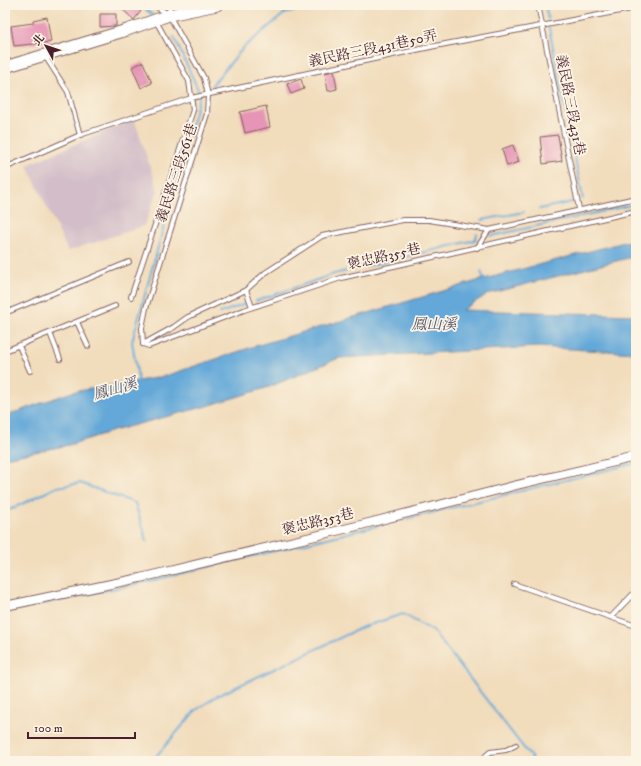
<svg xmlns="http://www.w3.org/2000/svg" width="641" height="766" viewBox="0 0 641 766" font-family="'IM FELL DW Pica','Noto Serif TC',serif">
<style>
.industrial{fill:#d2bdc8}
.water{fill:#63a8d8;stroke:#566482}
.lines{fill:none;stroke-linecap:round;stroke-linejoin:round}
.stream{stroke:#63a8d8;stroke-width:2}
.building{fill:#e695b6}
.lane-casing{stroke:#84615d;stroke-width:6}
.street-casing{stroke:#84615d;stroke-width:10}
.secondary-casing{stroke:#84615d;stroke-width:13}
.lane{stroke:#fff;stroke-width:4}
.street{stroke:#fff;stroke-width:8}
.secondary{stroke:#fff;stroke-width:11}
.labels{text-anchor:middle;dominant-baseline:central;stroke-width:3.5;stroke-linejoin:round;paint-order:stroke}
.street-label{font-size:14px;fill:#4a1f2b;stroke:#fcf5e5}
.water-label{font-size:15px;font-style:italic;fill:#545670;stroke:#fcf5e5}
</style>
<rect width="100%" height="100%" fill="#fcf5e5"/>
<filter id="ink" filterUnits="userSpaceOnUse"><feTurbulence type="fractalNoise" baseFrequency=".025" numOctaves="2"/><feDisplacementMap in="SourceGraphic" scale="8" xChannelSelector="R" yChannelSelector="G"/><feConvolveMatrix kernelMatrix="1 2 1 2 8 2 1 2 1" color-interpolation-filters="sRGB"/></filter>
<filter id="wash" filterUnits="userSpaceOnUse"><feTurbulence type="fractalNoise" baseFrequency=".012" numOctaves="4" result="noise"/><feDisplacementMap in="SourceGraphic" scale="16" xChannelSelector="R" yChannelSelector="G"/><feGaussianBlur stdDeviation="0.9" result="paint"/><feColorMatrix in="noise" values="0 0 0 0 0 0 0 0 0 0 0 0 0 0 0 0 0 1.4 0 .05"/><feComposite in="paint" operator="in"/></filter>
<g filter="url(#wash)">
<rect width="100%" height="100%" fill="#f1dcbb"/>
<polygon class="industrial" points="134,119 158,190 144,226 68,251 27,165"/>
<polygon class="water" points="636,239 636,256 488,294 462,310 636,315 636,353 538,347 339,358 269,387 207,406 116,430 69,445 5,458 5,416 72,392 162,377 252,347 477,281"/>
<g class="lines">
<g class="stream">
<polyline points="139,5 153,15"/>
<polyline points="545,5 548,19"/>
<polyline points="284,14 315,5"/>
<polyline points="549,28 583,199"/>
<polyline points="212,85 244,47 284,14 283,5"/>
<polyline points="539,209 572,202"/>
<polyline points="482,220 524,212"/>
<polyline points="491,236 636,204"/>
<polyline points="481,271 484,281"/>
<polyline points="256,301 334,274 475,240 477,234"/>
<polyline points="220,313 245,304"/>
<polyline points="139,384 132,342 200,94 174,37"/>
<polyline points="5,512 57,487 80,483 135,503 147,542"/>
<polyline points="5,612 154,580 636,463"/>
<polyline points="152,761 196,710 217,696 363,627 403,614 433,631 534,761"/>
</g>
</g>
<g id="blocks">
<g class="building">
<polygon points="118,5 135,5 141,11 134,20"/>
<polygon points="100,14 116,14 116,26 100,27"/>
<polygon points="47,17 51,42 14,46 11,26 33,23 33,20"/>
<polygon points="143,62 152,83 141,88 132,67"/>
<polygon points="334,71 337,89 328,91 325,73"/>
<polygon points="301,79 304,89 291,94 287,84"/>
<polygon points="266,106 270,127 245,133 240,112"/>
<polygon points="558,135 562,161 543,164 540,137"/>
<polygon points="513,145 519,162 507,166 502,149"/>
</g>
</g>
</g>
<g filter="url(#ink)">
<use href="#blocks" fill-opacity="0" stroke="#84615d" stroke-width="1"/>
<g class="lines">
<defs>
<g id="lane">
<polyline points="538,5 579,209"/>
<polyline points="169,14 170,5"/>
<polyline points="45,56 68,92 80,135"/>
<polyline points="5,168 80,135 191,98 435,46 636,8"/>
<polyline points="477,248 489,230"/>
<polyline points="246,290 252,307"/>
<polyline points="131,297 193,110 189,81 156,21"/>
<polyline points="5,313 129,262"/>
<polyline points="77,322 88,346"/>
<polyline points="50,333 60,359"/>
<polyline points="143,344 174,327 188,317 246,290 265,273 322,236 403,220 429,220 489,230 636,198"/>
<polyline points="143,344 149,346 244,310 341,278 636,211"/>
<polyline points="143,344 142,328 146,308 207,114 208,95 204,78 169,15 154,5"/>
<polyline points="19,346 30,371"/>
<polyline points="5,351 115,306"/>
<polyline points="514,584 636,626"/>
<polyline points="611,617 636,591"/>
<polyline points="480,761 490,752 506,750 516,745"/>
</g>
<polyline id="street" points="5,606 140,578 357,526 521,484 636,457"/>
<polyline id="secondary" points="5,67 127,30 169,15 217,5"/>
</defs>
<use href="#lane" class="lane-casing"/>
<use href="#street" class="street-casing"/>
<use href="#secondary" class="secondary-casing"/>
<use href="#lane" class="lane"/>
<use href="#street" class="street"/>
<use href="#secondary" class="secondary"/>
</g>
</g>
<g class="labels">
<g class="street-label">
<text transform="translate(373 49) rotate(-12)">義民路三段431巷50弄</text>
<text transform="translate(570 105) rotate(79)">義民路三段431巷</text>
<text transform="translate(177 173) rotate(-72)">義民路三段561巷</text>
<text transform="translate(384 257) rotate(-13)">褒忠路355巷</text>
<text transform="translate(318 522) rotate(-14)">褒忠路353巷</text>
</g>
<g class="water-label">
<text x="434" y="324">鳳山溪</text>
<text transform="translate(115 389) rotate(-16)">鳳山溪</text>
</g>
</g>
<rect width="641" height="766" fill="none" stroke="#fcf5e5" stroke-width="20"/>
<g transform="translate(46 46) rotate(310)" stroke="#fcf5e5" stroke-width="3" paint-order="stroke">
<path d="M0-3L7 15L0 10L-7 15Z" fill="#4a1f2b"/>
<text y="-6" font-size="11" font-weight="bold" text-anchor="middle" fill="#4a1f2b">北</text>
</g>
<path d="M28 732v6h107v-6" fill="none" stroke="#4a1f2b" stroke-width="2"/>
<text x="34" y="732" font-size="12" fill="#4a1f2b" stroke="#fcf5e5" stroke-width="3" paint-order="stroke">100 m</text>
</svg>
